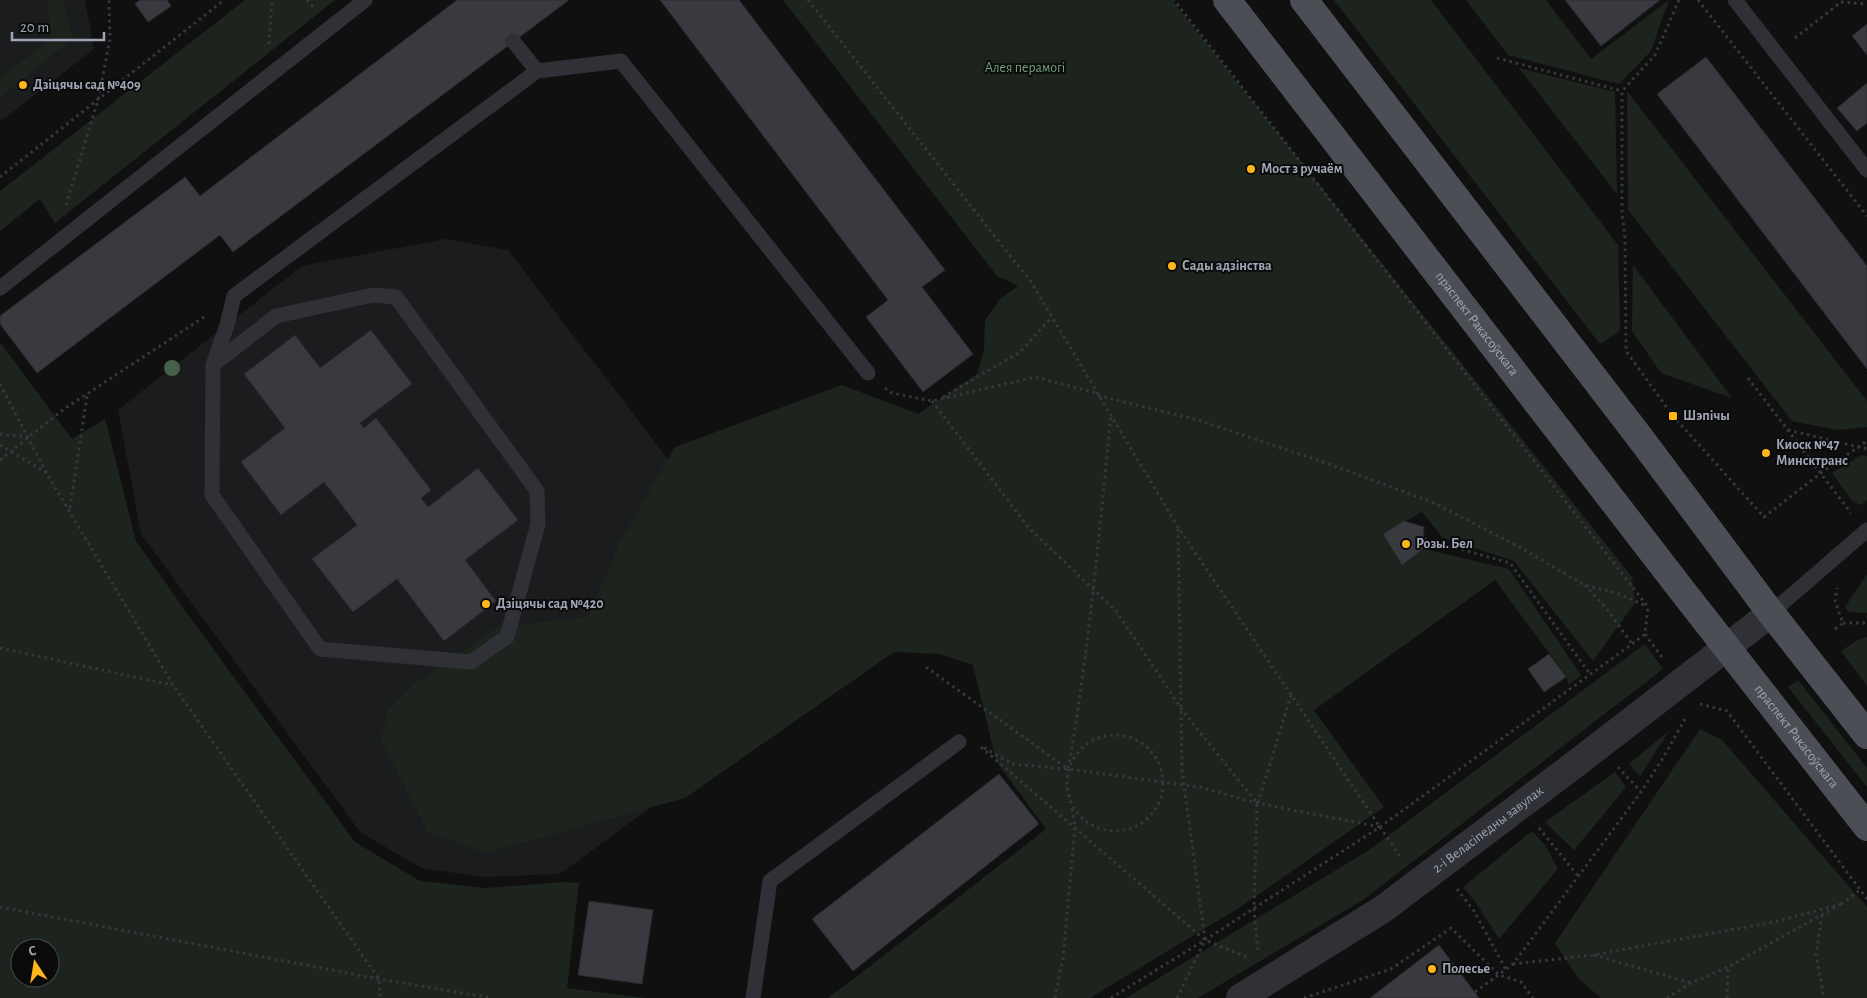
<svg xmlns="http://www.w3.org/2000/svg" width="1867" height="998" viewBox="0 0 1867 998" font-family="'Alegreya Sans',sans-serif">
<style>
.built{fill:#1b1c1e}
.green{fill:#1c241d;fill-rule:evenodd}
.building{fill:#393a40;stroke:#2a292e}
.lines{fill:none;stroke-linecap:round;stroke-linejoin:round}
.path{stroke:#36383e;stroke-width:3;stroke-dasharray:2.5 4;stroke-linecap:butt}
.service{stroke:#303137;stroke-width:15}
.minor{stroke:#303137;stroke-width:28}
.primary{stroke:#4c4e56;stroke-width:28}
.tree{fill:#47604a}
.poi-dot{fill:#ffb61a;stroke:#0b0b0c;stroke-width:2}
.labels{text-anchor:middle;dominant-baseline:central;stroke-width:4;stroke-linejoin:round;paint-order:stroke}
.park-label{font-size:14px;fill:#74a178;stroke:#0b0b0c}
.poi-label{font-size:14px;font-weight:bold;fill:#9fa5b4;stroke:#0b0b0c;text-anchor:start}
.street-label{font-size:14px;fill:#9fa5b4;stroke:#0b0b0c}
</style>
<rect width="100%" height="100%" fill="#101011"/>
<g class="built">
<polygon points="0,0 85,0 94,49 0,122"/>
<polygon points="445,239 508,250 832,674 560,874 484,877 421,868 360,832 141,534 118,410 302,266"/>
</g>
<g class="green">
<polygon points="47,0 63,0 72,39 0,98 0,78 52,38"/>
<polygon points="245,0 335,0 55,223 40,199 0,231 0,191"/>
<polygon points="783,0 1172,0 1632,577 1635,603 1593,661 1514,561 1443,538 1422,512 1383,534 1402,564 1424,549 1509,569 1581,675 1569,685 1566,676 1495,580 1314,710 1384,807 1239,908 1090,998 827,998 851,981 1046,829 996,761 973,665 940,654 894,652 685,798 486,853 428,832 381,740 388,710 414,684 498,627 588,617 620,542 675,447 842,385 918,414 977,374 984,349 985,320 1000,299 1018,286 997,276"/>
<polygon points="1334,0 1431,0 1618,245 1620,331 1600,344"/>
<polygon points="1466,0 1546,0 1591,59 1669,0 1651,51 1619,84 1508,55"/>
<polygon points="1519,68 1615,92 1617,194"/>
<polygon points="1627,91 1867,401 1867,427 1837,430 1792,421 1628,210"/>
<polygon points="1633,265 1732,398 1661,373 1632,331"/>
<path d="M0,342L72,439L105,419L136,541L189,616L355,842L420,881L486,888L564,882L579,883L567,988L645,998H0ZM20,948H50V978H20Z"/>
<polygon points="1862,455 1867,456 1867,500 1861,505 1853,502 1832,473"/>
<polygon points="1867,574 1867,613 1848,612 1845,607"/>
<polygon points="1867,637 1867,686 1841,651 1856,641"/>
<polygon points="1645,644 1663,669 1363,900 1198,998 1126,998 1369,850"/>
<polygon points="1798,680 1867,768 1867,787 1788,687"/>
<polygon points="1700,729 1722,740 1867,907 1867,998 1601,998 1578,978 1555,943"/>
<polygon points="1669,731 1640,776 1629,764"/>
<polygon points="1615,772 1626,787 1574,850 1545,822"/>
<polygon points="1532,831 1545,845 1558,869 1499,939 1474,900 1463,887"/>
</g>
<g class="building">
<polygon points="140,0 167,0 171,6 148,22 135,4"/>
<polygon points="457,0 569,0 233,252 220,235 37,373 0,324 0,316 185,177 200,196"/>
<polygon points="660,0 739,0 945,270 922,287 973,354 923,392 866,317 888,300"/>
<polygon points="1565,0 1660,0 1601,46"/>
<polygon points="1867,24 1867,55 1852,36"/>
<polygon points="1706,57 1867,266 1867,369 1657,94"/>
<polygon points="1867,83 1867,123 1857,131 1837,108"/>
<polygon points="371,330 412,384 360,423 364,428 376,418 431,490 421,498 428,507 478,468 518,520 465,560 496,601 444,641 397,579 353,612 312,559 357,525 324,482 281,515 241,462 285,428 244,374 295,335 320,368"/>
<polygon points="1404,521 1424,527 1423,549 1402,565 1383,534"/>
<polygon points="1549,654 1566,677 1544,692 1528,669"/>
<polygon points="999,774 1039,824 853,971 812,919"/>
<polygon points="589,901 653,910 642,984 578,975"/>
<polygon points="1439,945 1479,998 1370,998"/>
</g>
<g class="lines">
<g class="path">
<polyline points="307,0 315,9"/>
<polyline points="808,0 1031,282 1178,527 1380,827 1257,803 1199,787 1068,769 1012,764 981,746"/>
<polyline points="1679,0 1655,55 1622,91 1622,214 1625,238 1626,351 1673,416 1764,517 1821,473 1867,441"/>
<polyline points="1698,0 1867,216"/>
<polyline points="1795,38 1841,2 1867,4"/>
<polyline points="269,44 272,0"/>
<polyline points="1497,58 1622,91"/>
<polyline points="0,177 224,0"/>
<polyline points="66,205 98,100 110,39 109,0"/>
<polyline points="1748,378 1851,513"/>
<polyline points="0,384 47,474 173,685 379,979 380,998"/>
<polyline points="885,388 892,393 932,401 1035,377 1093,392 1100,396 1198,420 1329,464 1434,503 1525,550 1584,585 1617,593 1646,606"/>
<polyline points="943,397 1020,352 1052,317"/>
<polyline points="932,401 1029,528 1117,612 1182,710 1257,803 1254,909 1258,951"/>
<polyline points="1788,430 1867,449"/>
<polyline points="0,434 28,437"/>
<polyline points="0,445 47,473"/>
<polyline points="0,460 64,409 204,317"/>
<polyline points="70,508 87,396"/>
<polyline points="1424,539 1510,563 1590,674"/>
<polyline points="1585,585 1607,609 1632,644"/>
<polyline points="1843,623 1867,623"/>
<polyline points="1835,629 1843,623 1835,601 1837,588"/>
<polyline points="1645,634 1664,660"/>
<polyline points="0,648 172,685"/>
<path d="M926,667L1068,769C1089,652 1099,534 1111,415"/>
<polyline points="1700,704 1727,711 1867,899"/>
<circle cx="1115" cy="783" r="48"/>
<polyline points="981,747 1205,940 1247,957"/>
<polyline points="1618,767 1641,792"/>
<polyline points="1258,803 1291,695"/>
<polyline points="1380,827 1401,858"/>
<polyline points="1539,828 1578,876"/>
<polyline points="1457,889 1474,911 1506,970"/>
<polyline points="1841,904 1860,890"/>
<polyline points="0,907 379,979 492,998"/>
<polyline points="1822,915 1816,955 1824,998"/>
<polyline points="1594,955 1691,983"/>
<polyline points="1513,964 1594,955 1779,921 1841,904"/>
<polyline points="1475,992 1513,964 1641,792 1663,758 1685,719"/>
<polyline points="1055,998 1063,958 1075,828 1072,808"/>
<polyline points="1111,998 1205,940 1380,827 1632,644 1645,634 1648,607 1174,0"/>
<polyline points="1177,998 1205,940 1182,770 1178,528"/>
<polyline points="1304,998 1391,969 1451,928 1499,975 1521,982 1533,998"/>
<polyline points="1667,998 1691,983 1728,967 1836,907"/>
<polyline points="1727,998 1728,967"/>
</g>
<g class="service">
<polyline points="1735,0 1867,170"/>
<polyline points="513,41 537,71 621,61 868,373"/>
<polyline points="0,288 365,0"/>
<polyline points="213,365 276,316 373,295 396,297 537,491 538,524 507,637 471,662 320,649 212,495 213,365 227,325 234,296 537,71"/>
<polyline points="1771,613 1867,530"/>
<polyline points="753,998 770,881 959,742"/>
</g>
<path class="minor" id="s1" d="M1240,998L1383,909L1578,762L1771,613"/>
<g class="primary">
<path id="s2" d="M1227,0L1677,584L1867,827"/>
<polyline points="1304,0 1641,439 1771,613 1867,735"/>
</g>
</g>
<circle class="tree" cx="172" cy="368" r="8"/>
<g class="poi-dot">
<circle cx="23" cy="85" r="5"/>
<circle cx="1251" cy="169" r="5"/>
<circle cx="1172" cy="266" r="5"/>
<rect x="1668" y="411" width="10" height="10" rx="2.5"/>
<circle cx="1766" cy="453" r="5"/>
<circle cx="1406" cy="544" r="5"/>
<circle cx="486" cy="604" r="5"/>
<circle cx="1432" cy="969" r="5"/>
</g>
<g class="labels">
<g class="park-label">
<text x="1025" y="68">Алея перамогі</text>
</g>
<g class="poi-label">
<text x="33" y="85">Дзіцячы сад №409</text>
<text x="1261" y="169">Мост з ручаём</text>
<text x="1182" y="266">Сады адзінства</text>
<text x="1683" y="416">Шэпічы</text>
<text x="1776" y="445">Киоск №47<tspan x="1776" dy="16">Минсктранс</tspan></text>
<text x="1416" y="544">Розы. Бел</text>
<text x="496" y="604">Дзіцячы сад №420</text>
<text x="1442" y="969">Полесье</text>
</g>
<g class="street-label">
<text stroke="none"><textPath href="#s2" startOffset="409">праспект Ракасоўскага</textPath></text>
<text stroke="none"><textPath href="#s2" startOffset="931">праспект Ракасоўскага</textPath></text>
<text stroke="none"><textPath href="#s1" startOffset="300">2-і Веласіпедны завулак</textPath></text>
</g>
</g>
<g transform="translate(35 963) rotate(348)"><circle r="24" fill="#0b0b0c" stroke="#46494f"/>
<path d="M0-4L9 19L0 12L-9 19Z" fill="#ffb61a"/>
<text y="-8" font-size="14" font-weight="bold" text-anchor="middle" fill="#9fa5b4">С</text>
</g>
<path d="M12 32v8h92v-8" fill="none" stroke="#9fa5b4" stroke-width="2.5"/>
<text x="20" y="32" font-size="15" fill="#9fa5b4" stroke="#0b0b0c" stroke-width="4" paint-order="stroke">20 m</text>
</svg>
